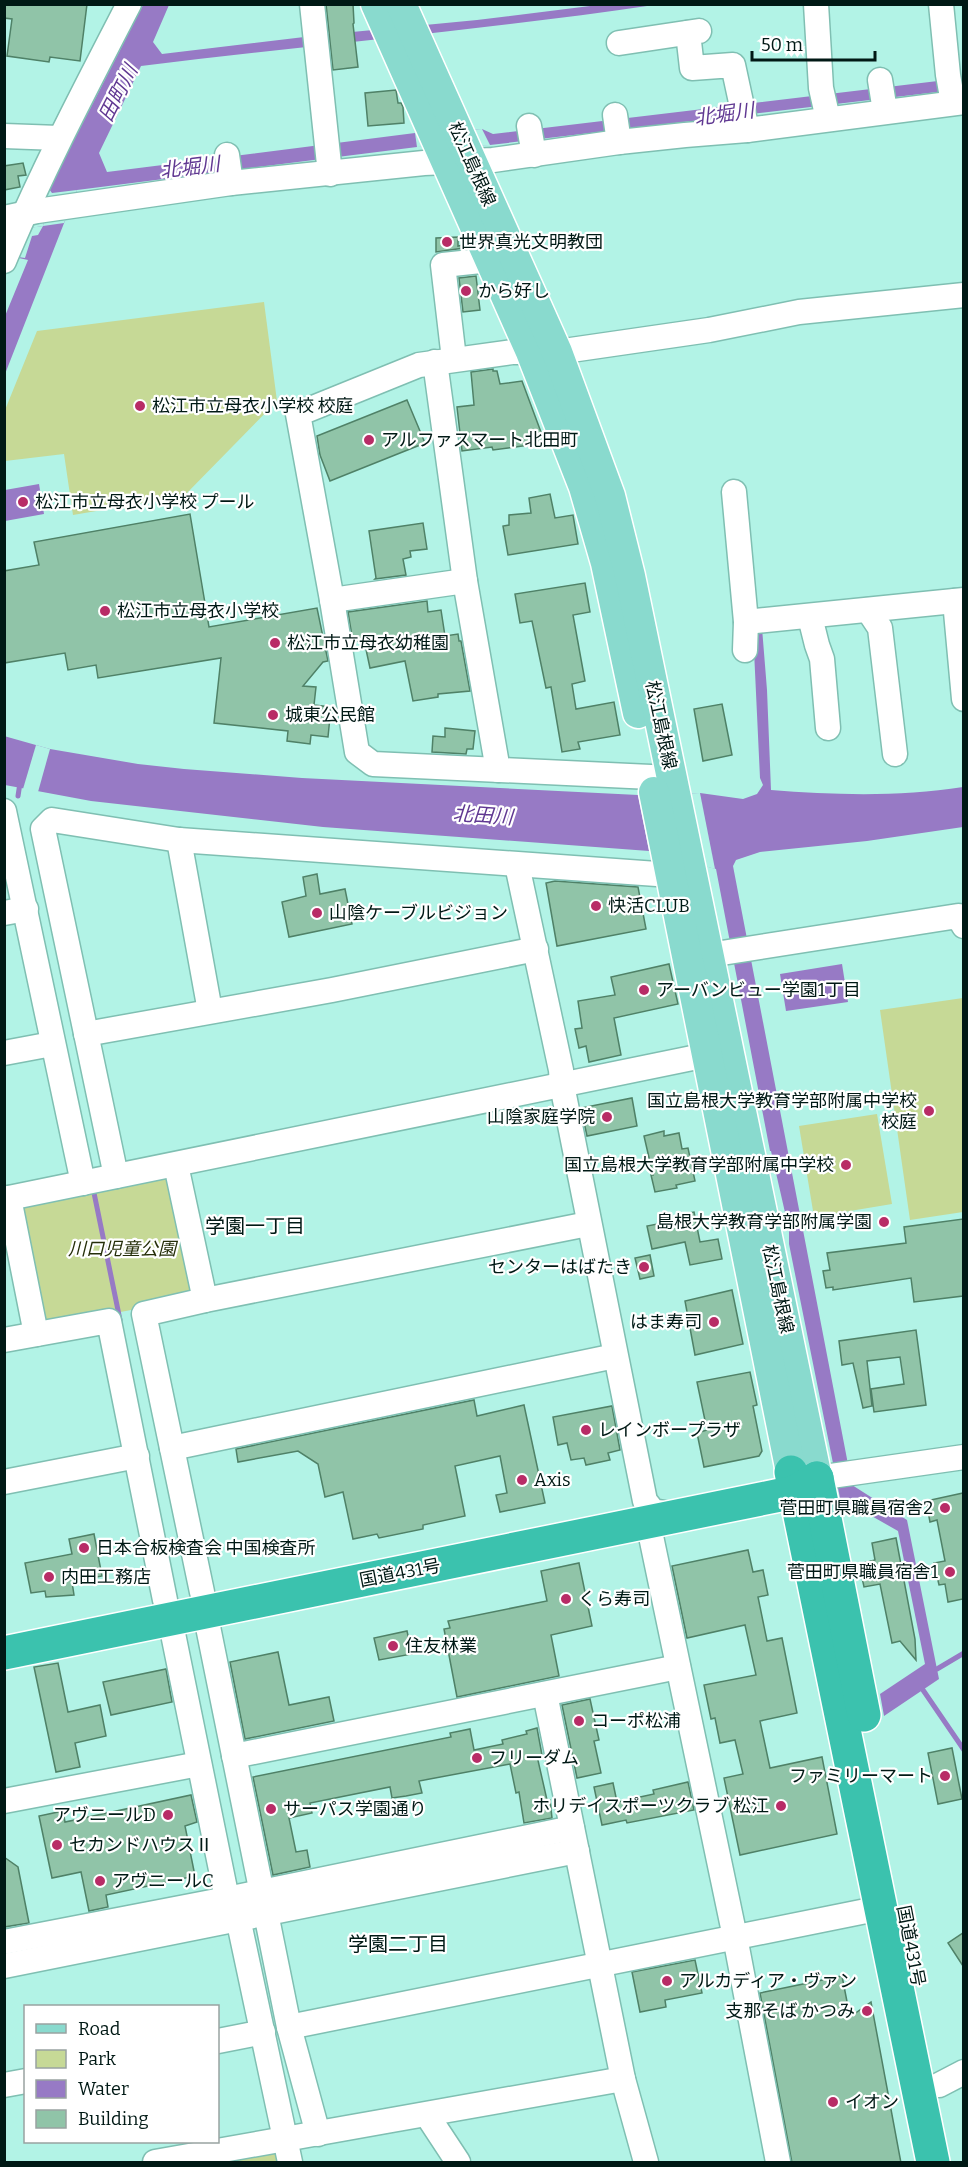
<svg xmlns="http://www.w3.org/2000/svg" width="968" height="2167" viewBox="0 0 968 2167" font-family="Bitter,'Noto Sans JP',serif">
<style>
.green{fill:#c6d996}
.water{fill:#977ac5}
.pier{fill:#b2f3e6}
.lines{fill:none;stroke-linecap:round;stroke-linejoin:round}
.stream{stroke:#977ac5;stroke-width:5}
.building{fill:#90c4a8;stroke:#4f8167;stroke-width:1.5}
.minor-casing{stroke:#7fbfb2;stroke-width:27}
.major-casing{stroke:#fff;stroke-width:33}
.highway-casing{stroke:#fff;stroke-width:36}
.minor{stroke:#fff;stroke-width:24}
.major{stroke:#89dace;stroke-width:30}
.highway{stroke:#3bc2ae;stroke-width:33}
.poi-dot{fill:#b82c66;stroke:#fff;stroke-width:2}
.labels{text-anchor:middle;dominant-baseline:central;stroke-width:4.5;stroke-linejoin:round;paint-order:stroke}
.street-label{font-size:18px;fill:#001915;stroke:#fff}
.poi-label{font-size:18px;fill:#001915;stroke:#fff;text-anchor:start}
.park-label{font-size:18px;font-style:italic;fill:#252e09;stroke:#fff}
.water-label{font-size:20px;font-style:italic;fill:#603892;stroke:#fff}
.neighbourhood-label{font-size:20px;fill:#001915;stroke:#fff}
</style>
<rect width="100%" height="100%" fill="#b2f3e6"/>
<g class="green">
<polygon points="264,302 277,401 184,496 73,515 64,454 5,461 5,410 37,331"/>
<polygon points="963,998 963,1212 910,1220 880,1010"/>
<polygon points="877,1114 892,1204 814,1217 799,1126"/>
<polygon points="167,1177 194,1298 47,1326 21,1212 24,1206"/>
<polygon points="274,2144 282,2162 189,2162"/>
</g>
<g class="water">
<path d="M143,5H169L153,42L162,54L321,35L477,20L598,5H654C484,30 312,45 141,66L99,153L107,172L415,133L482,129L493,134L963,78V89L490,145L417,147L77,190L5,374V316L28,260L5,255V232L43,226L49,189Z"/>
<polygon points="39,484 44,514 5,521 5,490"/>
<path d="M762,628L767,690L771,790C834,795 900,797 963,787V827L867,841L760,852L736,860L733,866L852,1485L907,1520L939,1679L884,1716L880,1694L925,1664L898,1531L840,1498L789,1244V1230L771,1151H770L716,869L649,851L323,827L91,801L5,785L4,736L50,749L138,764L184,769L302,778L638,795L700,793L743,799L757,794L763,785L760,778L753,629Z"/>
<polygon points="842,964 848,1002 786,1011 780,974"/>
</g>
<g class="pier">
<polygon points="482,129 490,145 417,147 415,133"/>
<polygon points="49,189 52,193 77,190 64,223 43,226 38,235 32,236 25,258 5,255 6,231 43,226"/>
<polygon points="36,745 50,749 38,792 23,789"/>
<polygon points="700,793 715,869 649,851 638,795"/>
</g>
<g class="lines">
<g class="stream">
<polyline points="18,796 20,783"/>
<polyline points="93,1188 120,1320"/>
<polyline points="937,1669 964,1653"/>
<polyline points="923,1690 964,1750"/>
</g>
</g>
<g class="building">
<polygon points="4,4 87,4 80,61 50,57 49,62 7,56 12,19 4,18"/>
<polygon points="326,4 353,4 354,23 353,24 358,67 333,70"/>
<polygon points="396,90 398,103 401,103 403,107 404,123 368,126 365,93"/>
<polygon points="23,163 26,175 18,176 20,187 4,190 4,166"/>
<polygon points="458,237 458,246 464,245 464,248 436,252 436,238"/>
<polygon points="476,276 480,310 463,312 459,278"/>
<polygon points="493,369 493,371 497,371 500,384 522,381 545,443 493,450 492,447 462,451 457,407 474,405 471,372"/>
<polygon points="407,400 425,443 330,481 320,455 317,436"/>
<polygon points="550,494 555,518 573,515 578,544 508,555 503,526 509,525 509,515 531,513 529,498"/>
<polygon points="190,514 209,627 317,608 328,661 323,662 303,686 316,687 314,705 331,707 328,737 311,735 310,744 287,741 288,731 214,723 221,658 98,678 96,665 68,670 65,653 4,663 4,571 39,565 34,542"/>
<polygon points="423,523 427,549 410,551 411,557 403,559 406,575 375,579 376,578 369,531"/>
<polygon points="585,583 590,612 573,615 585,681 572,684 576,709 614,702 620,735 578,742 580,749 562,752 551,687 546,688 532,621 520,623 515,594"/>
<polygon points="427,601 428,612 441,610 445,636 458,634 459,641 461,641 470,691 438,694 438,697 413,701 405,661 370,668 364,640 353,642 348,612"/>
<polygon points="722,704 732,755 703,761 694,709"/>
<polygon points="445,728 475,731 473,749 467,749 466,754 432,752 433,736 445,737"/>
<polygon points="317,874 320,894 345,889 352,924 289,937 282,902 306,896 303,877"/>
<polygon points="555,881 638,887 646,929 557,946 546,883"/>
<polygon points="669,964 678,1004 614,1018 621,1055 589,1062 586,1046 579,1048 575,1029 582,1028 578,1001 615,995 611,977"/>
<polygon points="632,1098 637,1126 587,1136 581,1108"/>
<polygon points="664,1131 664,1136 679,1133 682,1149 688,1148 695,1181 676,1185 677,1188 655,1192 651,1175 653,1175 644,1136"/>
<polygon points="694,1212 700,1242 718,1239 722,1259 690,1265 685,1242 652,1249 647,1226 678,1220 677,1215"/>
<polygon points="963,1219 963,1296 914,1302 911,1278 833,1290 833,1287 826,1288 823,1271 830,1270 827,1253 906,1243 904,1227"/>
<polygon points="650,1255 654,1276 640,1279 635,1258"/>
<polygon points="732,1290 743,1344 695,1355 685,1301"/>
<polygon points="916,1330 926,1405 874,1412 871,1389 904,1384 900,1357 867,1361 872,1406 863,1408 853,1363 842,1365 839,1341"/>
<polygon points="750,1372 757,1405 753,1406 762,1451 759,1456 704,1467 697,1433 707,1430 697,1382"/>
<polygon points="474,1400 477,1416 524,1405 545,1503 500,1512 496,1495 507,1493 500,1456 455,1466 465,1516 423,1525 423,1529 379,1538 377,1534 353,1539 343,1492 325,1497 318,1464 298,1451 238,1462 236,1449"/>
<polygon points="612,1406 620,1450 608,1453 610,1460 586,1465 584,1458 571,1460 567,1443 558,1445 553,1417"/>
<polygon points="963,1493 963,1599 948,1602 945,1584 939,1585 934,1563 945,1561 937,1520 930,1522 926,1501"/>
<polygon points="94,1534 102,1576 72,1582 74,1595 46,1597 45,1591 31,1593 25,1563 72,1554 69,1539"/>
<polygon points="896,1538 915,1639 916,1660 900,1641 892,1643 880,1584 864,1587 859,1564 875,1560 872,1543"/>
<polygon points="748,1550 753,1572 763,1570 768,1595 758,1597 767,1641 782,1638 797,1713 760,1721 770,1768 822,1757 837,1834 740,1855 724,1778 743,1774 735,1740 720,1743 715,1718 711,1719 704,1685 756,1675 745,1625 687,1638 672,1566"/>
<polygon points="579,1563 592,1626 551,1635 559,1676 457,1697 444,1629 450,1628 448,1621 547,1601 541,1571"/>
<polygon points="407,1631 412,1654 379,1660 374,1638"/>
<polygon points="278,1652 289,1705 329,1697 334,1721 245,1739 230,1662"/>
<polygon points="58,1663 68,1712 100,1705 106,1736 75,1743 80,1767 56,1772 34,1667"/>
<polygon points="166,1669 172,1702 111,1715 103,1682"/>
<polygon points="590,1699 599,1740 594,1741 601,1773 577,1778 562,1705"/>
<polygon points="537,1728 542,1755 537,1756 547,1800 550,1800 552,1818 524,1823 519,1792 516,1793 510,1764 419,1781 422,1793 406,1796 392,1798 390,1787 310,1803 312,1813 289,1818 296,1852 307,1850 310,1867 273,1875 253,1777 451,1737 450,1733 470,1729 474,1750 503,1744 502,1740 527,1734 526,1731"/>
<polygon points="952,1748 962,1799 938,1804 928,1753"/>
<polygon points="688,1782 694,1810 627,1823 626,1820 602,1825 594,1787 613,1783 617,1802 654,1794 653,1790"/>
<polygon points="191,1795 197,1822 185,1826 195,1876 106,1895 108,1907 89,1911 81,1872 52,1878 39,1816 63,1811 65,1822"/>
<polygon points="4,1857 18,1867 29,1923 4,1927"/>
<polygon points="963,1933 963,1966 948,1943"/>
<polygon points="695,1960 702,1993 665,2000 666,2007 640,2012 632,1972"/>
<polygon points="842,1976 850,2017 871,2002 901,2163 792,2163 760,1993"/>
</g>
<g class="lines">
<defs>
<g id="minor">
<polyline points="312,4 330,174"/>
<polyline points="816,4 821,88 828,119"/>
<polyline points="941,4 948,75 953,103"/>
<polyline points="688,33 692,68 733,65 747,130"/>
<polyline points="619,43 699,31"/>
<polyline points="880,80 885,111"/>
<polyline points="615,115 619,142"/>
<polyline points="529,126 534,155"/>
<polyline points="4,136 59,138"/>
<polyline points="227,155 231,183"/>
<polyline points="4,218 37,211 231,183 424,163 493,160 619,142 685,135 747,130 964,102"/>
<path d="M4,261C41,173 85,89 129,4"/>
<polyline points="454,359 443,265 490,260"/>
<polyline points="435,362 465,581 498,770"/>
<polyline points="734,492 746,622 745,650"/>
<polyline points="332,600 465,581"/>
<polyline points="955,601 964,699"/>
<polyline points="868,610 880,628 895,754"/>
<polyline points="810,617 817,645 822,659 828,728"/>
<polyline points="746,622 964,600"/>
<polyline points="651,777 373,764 357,752 332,600 298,414 419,365 512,352 557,352 709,330 799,312 964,295"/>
<polyline points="4,811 83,1183"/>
<polyline points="179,840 210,1011"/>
<polyline points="517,865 561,1070 562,1085 645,1501 653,1511 676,1515"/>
<polyline points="4,913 26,909"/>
<polyline points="709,955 958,916 964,926"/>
<polyline points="86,1034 332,990 536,949"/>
<polyline points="4,1053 52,1044"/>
<polyline points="176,1165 205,1300"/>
<polyline points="116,1176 43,829 52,820 179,840 671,875"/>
<polyline points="9,1198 36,1334"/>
<polyline points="4,1199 707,1055"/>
<polyline points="4,1340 109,1321 165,1600"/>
<polyline points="172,1448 615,1356"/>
<polyline points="817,1478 964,1457"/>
<polyline points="4,1482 137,1456"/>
<polyline points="648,1522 735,1937 778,2162"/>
<polyline points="202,1592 144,1314 205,1300 588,1224"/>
<polyline points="205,1612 289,2027 318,2134"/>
<polyline points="170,1619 227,1899 238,1918 290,2162"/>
<polyline points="545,1694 623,2079 646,2162"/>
<polyline points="234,1756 678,1667"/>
<polyline points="4,1801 199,1764"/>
<polyline points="4,1942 227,1899 572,1828"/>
<polyline points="4,1966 577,1851"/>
<polyline points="289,2027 881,1908"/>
<polyline points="218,2041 263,2032"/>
<polyline points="4,2085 26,2081"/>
<polyline points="939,2085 964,2072"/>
<polyline points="427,2115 458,2162"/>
<path d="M155,2162C311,2133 467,2108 623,2079"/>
</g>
<g id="major">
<polyline points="376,4 531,352 584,487 606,563 638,713"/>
<polyline points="401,4 557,352 610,496 630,576 817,1478"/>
<polyline points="654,792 791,1472"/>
</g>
<g id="highway">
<polyline points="791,1472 933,2162"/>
<polyline points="817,1478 864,1715"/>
<polyline points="4,1653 795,1492 817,1478"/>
</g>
</defs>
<use href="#minor" class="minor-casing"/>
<use href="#major" class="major-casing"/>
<use href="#highway" class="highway-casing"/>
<use href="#minor" class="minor"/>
<use href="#major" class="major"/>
<use href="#highway" class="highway"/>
</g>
<g class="poi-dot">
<circle cx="447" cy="242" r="6"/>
<circle cx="466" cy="291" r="6"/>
<circle cx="140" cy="406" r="6"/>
<circle cx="369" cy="440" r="6"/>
<circle cx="23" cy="502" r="6"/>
<circle cx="105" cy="611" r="6"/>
<circle cx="275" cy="643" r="6"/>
<circle cx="273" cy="715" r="6"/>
<circle cx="596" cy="906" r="6"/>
<circle cx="317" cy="913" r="6"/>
<circle cx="644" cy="990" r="6"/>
<circle cx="929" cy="1111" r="6"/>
<circle cx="607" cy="1117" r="6"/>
<circle cx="846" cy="1165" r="6"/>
<circle cx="884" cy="1222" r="6"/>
<circle cx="644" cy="1267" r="6"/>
<circle cx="714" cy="1322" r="6"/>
<circle cx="586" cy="1430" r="6"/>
<circle cx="522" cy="1480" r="6"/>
<circle cx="945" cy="1508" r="6"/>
<circle cx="84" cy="1548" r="6"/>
<circle cx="950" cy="1572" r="6"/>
<circle cx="49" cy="1577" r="6"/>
<circle cx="566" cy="1599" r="6"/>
<circle cx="393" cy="1646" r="6"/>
<circle cx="579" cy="1721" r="6"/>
<circle cx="477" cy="1758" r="6"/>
<circle cx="945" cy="1776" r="6"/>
<circle cx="781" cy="1806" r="6"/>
<circle cx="271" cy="1809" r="6"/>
<circle cx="168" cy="1815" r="6"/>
<circle cx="57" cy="1845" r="6"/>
<circle cx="100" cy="1881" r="6"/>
<circle cx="667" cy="1981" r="6"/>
<circle cx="867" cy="2011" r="6"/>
<circle cx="833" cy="2102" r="6"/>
</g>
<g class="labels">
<g class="street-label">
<text transform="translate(472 164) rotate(66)">松江島根線</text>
<text transform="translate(661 725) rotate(78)">松江島根線</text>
<text transform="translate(778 1289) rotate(78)">松江島根線</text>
<text transform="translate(400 1573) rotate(-11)">国道431号</text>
<text transform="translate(911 1946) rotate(79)">国道431号</text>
</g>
<g class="poi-label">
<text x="459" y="242">世界真光文明教団</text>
<text x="478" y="291">から好し</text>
<text x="152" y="406">松江市立母衣小学校 校庭</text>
<text x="381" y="440">アルファスマート北田町</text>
<text x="35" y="502">松江市立母衣小学校 プール</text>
<text x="117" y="611">松江市立母衣小学校</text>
<text x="287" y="643">松江市立母衣幼稚園</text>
<text x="285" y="715">城東公民館</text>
<text x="608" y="906">快活CLUB</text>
<text x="329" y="913">山陰ケーブルビジョン</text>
<text x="656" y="990">アーバンビュー学園1丁目</text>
<text x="917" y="1101" text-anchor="end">国立島根大学教育学部附属中学校<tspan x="917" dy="21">校庭</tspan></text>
<text x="595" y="1117" text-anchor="end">山陰家庭学院</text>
<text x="834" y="1165" text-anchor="end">国立島根大学教育学部附属中学校</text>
<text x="872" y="1222" text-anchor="end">島根大学教育学部附属学園</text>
<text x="632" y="1267" text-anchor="end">センターはばたき</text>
<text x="702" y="1322" text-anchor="end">はま寿司</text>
<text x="598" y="1430">レインボープラザ</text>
<text x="534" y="1480">Axis</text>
<text x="933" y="1508" text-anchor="end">菅田町県職員宿舎2</text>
<text x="96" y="1548">日本合板検査会 中国検査所</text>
<text x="938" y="1572" text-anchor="end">菅田町県職員宿舎1</text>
<text x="61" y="1577">内田工務店</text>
<text x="578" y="1599">くら寿司</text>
<text x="405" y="1646">住友林業</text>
<text x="591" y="1721">コーポ松浦</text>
<text x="489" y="1758">フリーダム</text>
<text x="933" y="1776" text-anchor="end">ファミリーマート</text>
<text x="769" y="1806" text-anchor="end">ホリデイスポーツクラブ 松江</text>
<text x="283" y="1809">サーパス学園通り</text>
<text x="156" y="1815" text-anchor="end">アヴニールD</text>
<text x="69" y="1845">セカンドハウスⅡ</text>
<text x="112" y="1881">アヴニールC</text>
<text x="679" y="1981">アルカディア・ヴァン</text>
<text x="855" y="2011" text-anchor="end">支那そば かつみ</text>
<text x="845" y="2102">イオン</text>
</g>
<g class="park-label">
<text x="122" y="1249">川口児童公園</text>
</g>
<g class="water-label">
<text transform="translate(118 93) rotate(-63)">田町川</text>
<text transform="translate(724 114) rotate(-8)">北堀川</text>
<text transform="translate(190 167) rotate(-7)">北堀川</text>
<text transform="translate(483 815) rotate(4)">北田川</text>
</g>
<g class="neighbourhood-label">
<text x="255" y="1226">学園一丁目</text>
<text x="398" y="1944">学園二丁目</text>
</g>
</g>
<rect width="968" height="2167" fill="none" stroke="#001915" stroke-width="12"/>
<rect x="24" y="2005" width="195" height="138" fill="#ffffff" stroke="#99a3a1" stroke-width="1.5"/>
<rect x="36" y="2024" width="30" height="9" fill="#89dace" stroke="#99a3a1" stroke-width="1.5"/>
<text x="78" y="2035" font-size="18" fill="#001915">Road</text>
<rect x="36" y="2050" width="30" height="18" fill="#c6d996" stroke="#99a3a1" stroke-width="1.5"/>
<text x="78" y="2065" font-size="18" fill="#001915">Park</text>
<rect x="36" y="2080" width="30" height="18" fill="#977ac5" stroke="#99a3a1" stroke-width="1.5"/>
<text x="78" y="2095" font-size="18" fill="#001915">Water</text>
<rect x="36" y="2110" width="30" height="18" fill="#90c4a8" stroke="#99a3a1" stroke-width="1.5"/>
<text x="78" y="2125" font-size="18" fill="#001915">Building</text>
<path d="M752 51v9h123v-9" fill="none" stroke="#001915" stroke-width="3"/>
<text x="761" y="51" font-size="18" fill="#001915" stroke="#ffffff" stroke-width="4.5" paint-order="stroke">50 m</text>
</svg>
